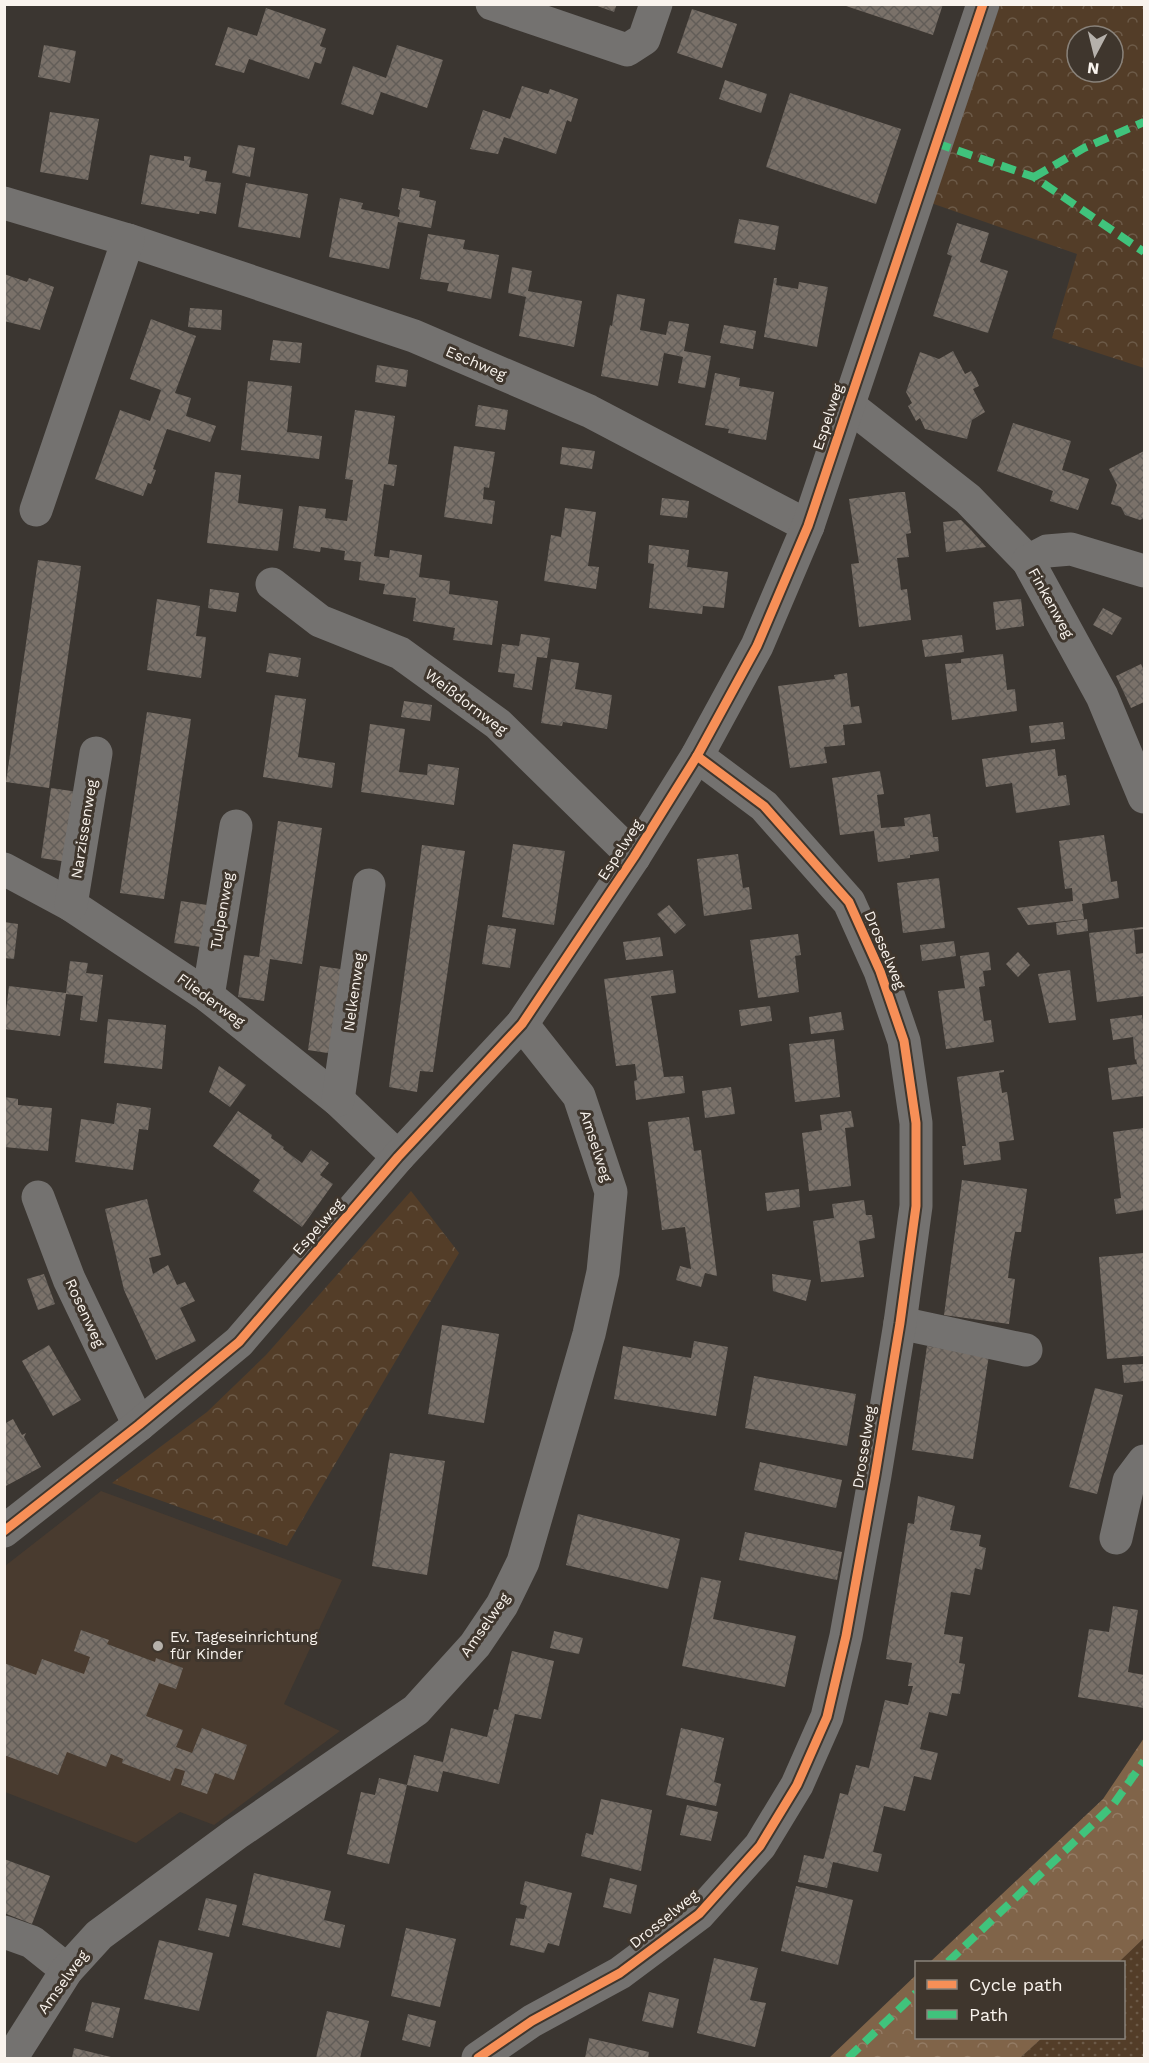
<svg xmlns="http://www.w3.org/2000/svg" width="1149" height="2063" viewBox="0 0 1149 2063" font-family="'Work Sans',sans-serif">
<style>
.built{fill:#493b2f}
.grass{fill:url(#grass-dots)}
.forest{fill:url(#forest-crowns)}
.park{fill:url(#park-crowns);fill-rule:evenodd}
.building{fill:url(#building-cross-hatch)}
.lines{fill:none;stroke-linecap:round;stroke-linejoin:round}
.minor{stroke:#747270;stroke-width:33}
.quiet{stroke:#40c37c;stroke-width:8;stroke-dasharray:15 8;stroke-linecap:butt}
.cycleway-casing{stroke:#3f362d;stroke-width:13}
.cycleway{stroke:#f78f57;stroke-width:9}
.poi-dot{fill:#b6b1ab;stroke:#3f362d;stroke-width:2}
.labels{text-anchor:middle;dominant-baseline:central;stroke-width:6;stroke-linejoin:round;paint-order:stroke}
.street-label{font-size:15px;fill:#f9f3ed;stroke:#3f362d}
.poi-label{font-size:15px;fill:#f9f3ed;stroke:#3f362d;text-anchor:start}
</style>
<defs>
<pattern id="grass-dots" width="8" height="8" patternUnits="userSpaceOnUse" patternTransform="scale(1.5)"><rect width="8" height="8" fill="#533d28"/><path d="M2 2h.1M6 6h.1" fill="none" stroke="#6c5a48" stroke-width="1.8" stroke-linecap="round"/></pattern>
<pattern id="forest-crowns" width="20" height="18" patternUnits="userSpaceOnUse" patternTransform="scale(1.5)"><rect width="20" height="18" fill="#806449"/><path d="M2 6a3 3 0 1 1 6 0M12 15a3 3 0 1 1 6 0" fill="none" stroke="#937b64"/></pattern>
<pattern id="park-crowns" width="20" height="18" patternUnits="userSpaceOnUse" patternTransform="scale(1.5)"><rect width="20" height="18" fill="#533d28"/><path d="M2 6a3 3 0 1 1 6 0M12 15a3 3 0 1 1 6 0" fill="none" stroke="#6c5a48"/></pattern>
<pattern id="building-cross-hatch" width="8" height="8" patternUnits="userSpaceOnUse" patternTransform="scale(1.5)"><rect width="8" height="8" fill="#7a7169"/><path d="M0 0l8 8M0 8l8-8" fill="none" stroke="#625d58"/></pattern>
</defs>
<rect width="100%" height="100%" fill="#3b3631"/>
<polygon class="built" points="101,1491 342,1580 284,1704 340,1731 214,1825 180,1812 136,1843 5,1792 5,1566"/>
<polygon class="grass" points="1144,1938 1144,2058 1020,2058 1042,2038 1124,2038 1124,1962 1119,1962"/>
<g class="forest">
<polygon points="1144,1738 1144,1938 1119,1962 930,1962 1103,1799"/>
<polygon points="916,1975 916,2038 1042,2038 1020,2058 829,2058"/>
</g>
<g class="park">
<path d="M1000,5H1144V368L1052,338L1077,254L931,203ZM1077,36H1113V72H1077Z"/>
<polygon points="411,1191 459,1253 287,1546 112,1483 207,1412 266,1355"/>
</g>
<g class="building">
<polygon points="592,4 617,4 614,12"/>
<polygon points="840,4 943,4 933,35"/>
<polygon points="266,8 326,29 320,46 326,48 321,64 315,62 309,79 249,59 244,73 215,65 228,27 257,36"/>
<polygon points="692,9 737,24 722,68 677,53"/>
<polygon points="44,45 76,51 70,83 38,77"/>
<polygon points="397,45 443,60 427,108 381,92 373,115 341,104 353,66 386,78"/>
<polygon points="725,80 767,94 761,113 719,99"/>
<polygon points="522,86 548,94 550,89 578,99 571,122 567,120 556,154 504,137 498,154 470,149 483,110 510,119"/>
<polygon points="790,93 901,129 876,204 766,167"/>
<polygon points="50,112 99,119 88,180 40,172"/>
<polygon points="238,145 255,148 250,177 232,173"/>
<polygon points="150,155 184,161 184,156 191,157 189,167 207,171 205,181 221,183 216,214 200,211 199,214 141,204"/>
<polygon points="246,183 308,194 300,238 238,227"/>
<polygon points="402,188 420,191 419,197 436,201 431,228 398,222 389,269 329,257 340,198 363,203 361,209 399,217 400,210 398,209"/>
<polygon points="739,219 779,226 775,250 734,243"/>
<polygon points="957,223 989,233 980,262 1008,271 988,333 933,316 952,256 947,254"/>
<polygon points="428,234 465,240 463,249 499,255 491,299 447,291 449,283 420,279"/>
<polygon points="512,267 532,271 528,291 582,301 574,347 519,336 526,297 508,293"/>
<polygon points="4,274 27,282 29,278 54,287 40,330 4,321"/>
<polygon points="774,278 777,278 776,285 798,289 799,282 828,287 817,347 764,337"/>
<polygon points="617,294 645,299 640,330 666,335 669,321 689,324 684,351 711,356 705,388 678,383 683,357 664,353 658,386 601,376 610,325 612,326"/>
<polygon points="190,308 222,310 221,330 188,327"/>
<polygon points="151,319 196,336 175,393 191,398 186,416 216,426 210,442 167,429 153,469 156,470 151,484 148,483 143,496 95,479 120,410 150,421 161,390 130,379"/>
<polygon points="724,325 756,331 753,349 720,343"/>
<polygon points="273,340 302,343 300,363 270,360"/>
<polygon points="953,351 965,374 971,371 976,379 979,386 973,389 985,412 972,420 967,439 925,429 920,418 916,421 908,406 912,403 906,392 920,352 939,359"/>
<polygon points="377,365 408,370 406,387 375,382"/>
<polygon points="715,373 740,378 739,386 774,392 766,440 728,433 729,429 705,425"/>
<polygon points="248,381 292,386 287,432 322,436 319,459 241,450"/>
<polygon points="478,405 508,410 505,430 475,426"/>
<polygon points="355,410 395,416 388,464 397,465 394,486 384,484 374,556 389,558 390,550 422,555 419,577 450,581 449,594 498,601 492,645 453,640 455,628 413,621 416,598 383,594 385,584 359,580 361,562 344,560 345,551 321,547 320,552 293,548 299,506 326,509 325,518 347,521 353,480 345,479"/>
<polygon points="1013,423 1071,441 1062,470 1089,479 1078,510 1050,501 1053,491 997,471"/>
<polygon points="454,446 495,452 489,488 484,487 483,499 495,501 492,524 444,517"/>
<polygon points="562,447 595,451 592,469 560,464"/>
<polygon points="1144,451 1144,518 1140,520 1125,515 1121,507 1111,504 1117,485 1109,469"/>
<polygon points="215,472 241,475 238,503 283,509 278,551 207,543"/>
<polygon points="900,492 905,492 911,533 906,534 909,557 897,558 901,590 907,589 911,620 859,627 851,564 859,563 849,499"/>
<polygon points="662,498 689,501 687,518 660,515"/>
<polygon points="565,508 596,512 588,566 599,567 596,589 544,581 551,535 561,537"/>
<polygon points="961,520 971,530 986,547 946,552 943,522"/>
<polygon points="649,545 689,550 687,567 728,572 724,608 703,606 702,614 649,608 654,564 648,563"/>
<polygon points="38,560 81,566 49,788 6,782"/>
<polygon points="210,589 239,593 236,612 208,608"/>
<polygon points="157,599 200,606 196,636 206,637 201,678 147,670"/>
<polygon points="1021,599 1024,626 996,630 993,602"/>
<polygon points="1103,608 1122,618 1112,635 1093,625"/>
<polygon points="521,634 550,638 547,658 537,657 532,690 513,687 515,674 498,672 502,644 519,646"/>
<polygon points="962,635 964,652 925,657 922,640"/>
<polygon points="269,653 301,658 298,677 266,672"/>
<polygon points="1003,654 1007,690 1015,689 1017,711 952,720 945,664 961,663 961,659"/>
<polygon points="551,659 579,663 575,689 612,695 607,729 563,722 562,726 541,723"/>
<polygon points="1141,664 1144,671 1144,702 1131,708 1116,676"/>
<polygon points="847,673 851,707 859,706 862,723 843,725 845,745 824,747 827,763 790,768 778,686 835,679 834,675"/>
<polygon points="275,695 306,699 298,757 335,763 332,788 263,777"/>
<polygon points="404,701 432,705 430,721 401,717"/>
<polygon points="147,712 191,719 164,899 120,893"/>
<polygon points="1063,722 1065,739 1031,743 1029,726"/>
<polygon points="370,724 405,729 399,772 427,775 428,764 459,768 454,805 361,792"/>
<polygon points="1055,749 1058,776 1066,775 1070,805 1016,813 1012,783 986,787 982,759"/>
<polygon points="880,771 884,794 877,795 881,828 905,826 904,818 930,814 933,837 938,837 939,851 910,855 910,858 878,862 874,831 840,835 832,778"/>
<polygon points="51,788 78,792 68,862 41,858"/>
<polygon points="278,821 322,828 302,964 270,959 264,1001 238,997 244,955 259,957"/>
<polygon points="1104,835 1111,882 1117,881 1119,898 1082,904 1084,919 1028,925 1017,908 1073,901 1072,888 1065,889 1059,841"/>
<polygon points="513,844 565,851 554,925 502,917"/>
<polygon points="422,845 465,851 433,1072 420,1071 417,1092 389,1087"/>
<polygon points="738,854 743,888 749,887 752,909 704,916 697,859"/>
<polygon points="939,878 945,928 903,933 897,883"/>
<polygon points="181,901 207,905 201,947 174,943"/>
<polygon points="669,905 686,925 675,934 657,914"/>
<polygon points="1087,919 1088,931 1057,935 1056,923"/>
<polygon points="4,922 18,924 14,959 4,958"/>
<polygon points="488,925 516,929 510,968 482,964"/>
<polygon points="1143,927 1143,929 1134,930 1136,954 1144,953 1144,996 1097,1002 1089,933"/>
<polygon points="798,934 801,955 795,956 799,992 758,998 750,940"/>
<polygon points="660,937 663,956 626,960 623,942"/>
<polygon points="954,941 956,956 922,961 920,945"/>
<polygon points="989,952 991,970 983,971 985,986 979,987 984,1021 991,1020 994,1042 946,1049 938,991 965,988 960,956"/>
<polygon points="1018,952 1030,965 1018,977 1006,964"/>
<polygon points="70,961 88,963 86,973 103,975 97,1022 80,1020 83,996 66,994 60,1036 4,1029 9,986 66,993"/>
<polygon points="320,966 347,970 334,1054 308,1050"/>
<polygon points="673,970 676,993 651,996 664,1077 683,1076 685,1093 636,1100 634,1081 637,1080 635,1064 616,1066 604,979"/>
<polygon points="1070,970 1076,1020 1049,1023 1038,974"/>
<polygon points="770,1006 772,1021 741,1026 739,1010"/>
<polygon points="841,1012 844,1030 811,1034 809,1017"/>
<polygon points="1142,1015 1144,1031 1144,1096 1112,1100 1108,1068 1137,1064 1136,1059 1135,1060 1133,1037 1113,1040 1110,1019"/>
<polygon points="108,1019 166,1025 162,1069 104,1063"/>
<polygon points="834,1039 840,1097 795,1102 789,1044"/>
<polygon points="219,1066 246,1085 230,1107 209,1092"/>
<polygon points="1004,1070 1004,1072 999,1073 1002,1093 1007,1092 1014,1140 999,1142 1001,1160 964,1165 962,1146 966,1146 957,1077"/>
<polygon points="731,1087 735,1114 705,1118 702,1091"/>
<polygon points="4,1097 18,1099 18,1105 52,1108 48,1151 4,1147"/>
<polygon points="117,1103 151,1108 148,1130 139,1129 133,1170 75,1162 81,1119 114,1124"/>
<polygon points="238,1111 272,1135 271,1138 284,1147 283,1149 302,1163 311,1150 329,1163 320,1175 333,1184 302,1227 253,1191 260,1180 213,1146"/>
<polygon points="851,1111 854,1127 845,1128 851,1186 809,1191 802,1133 822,1130 820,1115"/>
<polygon points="689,1117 694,1151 701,1150 717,1276 705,1273 701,1287 676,1280 680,1266 691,1269 685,1227 662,1230 648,1122"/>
<polygon points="1144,1128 1144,1210 1116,1214 1114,1199 1121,1198 1113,1132"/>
<polygon points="962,1180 1027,1189 1021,1232 1015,1232 1011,1255 1008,1278 1015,1279 1009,1324 944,1315"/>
<polygon points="799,1189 800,1207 767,1211 765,1193"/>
<polygon points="147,1199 161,1255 149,1258 153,1274 168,1265 177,1285 185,1282 195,1301 180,1308 196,1341 156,1360 124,1290 105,1209"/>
<polygon points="864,1200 866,1215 872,1215 875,1238 859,1241 864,1277 821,1282 813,1221 834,1218 832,1204"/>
<polygon points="1144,1253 1144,1356 1107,1359 1099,1257"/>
<polygon points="44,1274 55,1304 38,1310 27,1279"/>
<polygon points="772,1274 811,1280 806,1301 773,1291"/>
<polygon points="442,1325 499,1334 484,1423 428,1414"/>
<polygon points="694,1341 728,1347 716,1416 614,1399 623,1346 691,1358"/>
<polygon points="49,1345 81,1400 53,1416 22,1361"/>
<polygon points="927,1346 989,1355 973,1459 912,1450"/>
<polygon points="1144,1364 1144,1381 1124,1383 1122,1365"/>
<polygon points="754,1376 856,1394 847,1446 745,1428"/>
<polygon points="1095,1388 1123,1395 1097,1494 1069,1487"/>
<polygon points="13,1419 22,1435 26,1433 24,1437 41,1467 4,1487 4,1424"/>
<polygon points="390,1453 445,1461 427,1575 372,1566"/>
<polygon points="760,1462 842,1480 836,1508 754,1490"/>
<polygon points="918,1496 955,1506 950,1530 981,1535 979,1546 986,1548 982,1570 975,1568 970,1595 951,1592 950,1599 944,1634 963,1637 959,1663 965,1664 960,1694 952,1693 947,1716 929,1712 920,1749 938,1753 931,1780 914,1776 905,1811 884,1806 873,1852 882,1854 878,1872 833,1862 827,1888 798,1882 804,1855 823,1859 824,1858 840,1793 848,1795 856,1765 869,1768 885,1700 908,1705 913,1686 908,1686 912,1663 886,1659 908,1523 914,1524"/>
<polygon points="578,1514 680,1539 668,1589 566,1565"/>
<polygon points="745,1532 842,1552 837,1580 739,1560"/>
<polygon points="701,1577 721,1581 713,1619 796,1636 785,1687 682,1666"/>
<polygon points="1113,1606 1138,1610 1128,1672 1144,1675 1144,1708 1078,1697 1089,1629 1109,1632"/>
<polygon points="81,1630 109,1640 107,1644 155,1662 156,1658 183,1668 176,1689 159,1683 146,1716 183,1730 176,1747 192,1753 202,1728 247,1745 234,1780 215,1773 207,1794 181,1785 185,1771 175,1768 170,1781 122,1763 123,1759 111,1754 106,1767 67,1752 58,1775 4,1755 4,1663 36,1675 42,1659 84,1674 90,1657 74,1651"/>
<polygon points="554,1631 583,1638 579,1654 550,1648"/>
<polygon points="512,1651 554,1661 541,1719 515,1714 499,1784 443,1771 438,1792 407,1785 414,1755 443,1762 451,1728 487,1737 494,1709 498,1710"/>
<polygon points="681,1728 724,1738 714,1782 721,1784 716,1806 666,1795"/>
<polygon points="379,1778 407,1785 389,1864 347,1854 361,1792 375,1795"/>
<polygon points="601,1799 652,1810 641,1871 581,1856 586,1833 593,1835"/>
<polygon points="687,1805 718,1812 711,1841 680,1835"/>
<polygon points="4,1859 50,1876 32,1924 4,1913"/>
<polygon points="254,1873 331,1891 324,1920 345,1925 340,1948 242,1925"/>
<polygon points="610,1878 637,1885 631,1914 603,1907"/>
<polygon points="525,1881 572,1893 559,1946 548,1943 544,1953 510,1945 516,1918 524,1919 527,1906 520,1904"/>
<polygon points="796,1886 853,1900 838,1965 781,1951"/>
<polygon points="206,1898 237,1905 229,1937 198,1930"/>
<polygon points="406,1928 456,1939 440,2007 391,1996"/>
<polygon points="159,1940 213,1953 199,2011 144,1999"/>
<polygon points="714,1958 758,1968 750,2000 766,2003 755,2047 697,2033"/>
<polygon points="649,1992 679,1999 673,2028 642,2021"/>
<polygon points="92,2002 120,2008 113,2038 85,2031"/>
<polygon points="327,2011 369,2021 360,2058 316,2058"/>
<polygon points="408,2014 436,2021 430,2047 402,2040"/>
<polygon points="589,2038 649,2052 648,2058 585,2058"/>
<polygon points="74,2048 115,2058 72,2058"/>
</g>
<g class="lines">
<g class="minor">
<polyline points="492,4 627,50 644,39 656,4"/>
<polyline points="4,203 128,240 414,336 589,411 808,526"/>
<polyline points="847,404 968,499 1028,561 1102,696 1144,797"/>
<polyline points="36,510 128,240"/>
<polyline points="1028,561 1047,551 1071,549 1144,571"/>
<polyline points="272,584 320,621 400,653 498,724 634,857"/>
<polyline points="4,869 71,905 208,996 338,1100 398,1157"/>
<polyline points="71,905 96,753"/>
<polyline points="208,996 236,826"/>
<polyline points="338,1100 369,885"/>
<polyline points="38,1197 69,1279 139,1425"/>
<polyline points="900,1323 1026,1350"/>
<polyline points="4,1531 139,1425 239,1342 398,1157 522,1024 634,857 697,756 757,646 808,526 983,4"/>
<polyline points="1116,1538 1129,1481 1144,1461"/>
<polyline points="4,1932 32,1942 67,1970"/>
<polyline points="13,2058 17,2049 67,1970 99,1935 236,1834 416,1710 475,1645 502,1605 523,1562 589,1334 603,1272 611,1192 579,1096 522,1024"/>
<polyline points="478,2058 532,2021 620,1973 699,1914 760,1846 797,1785 827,1717 846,1636 875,1475 900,1323 916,1206 916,1123 904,1041 880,971 849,902 764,806 697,756"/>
</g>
<g class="quiet">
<polyline points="936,143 1034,177 1144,252"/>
<polyline points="1034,177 1084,148 1144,122"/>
<polyline points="948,1962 1113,1805 1144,1761"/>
<polyline points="848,2058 916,1993"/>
</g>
<defs>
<g id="cycleway">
<polyline points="4,1531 139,1425 239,1342 398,1157 522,1024 634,857 697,756 757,646 808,526 983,4"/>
<polyline points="478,2058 532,2021 620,1973 699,1914 760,1846 797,1785 827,1717 846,1636 875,1475 900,1323 916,1206 916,1123 904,1041 880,971 849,902 764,806 697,756"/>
</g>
</defs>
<use href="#cycleway" class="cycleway-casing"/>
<use href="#cycleway" class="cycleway"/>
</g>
<circle class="poi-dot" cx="158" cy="1646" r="6"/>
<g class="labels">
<g class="street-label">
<text transform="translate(476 363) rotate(23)">Eschweg</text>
<text transform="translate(828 417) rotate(-72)">Espelweg</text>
<text transform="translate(1051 603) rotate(61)">Finkenweg</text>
<text transform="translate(466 702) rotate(37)">Weißdornweg</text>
<text transform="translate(84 829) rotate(-81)">Narzissenweg</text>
<text transform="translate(620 850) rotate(-57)">Espelweg</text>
<text transform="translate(222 911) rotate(-80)">Tulpenweg</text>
<text transform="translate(885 950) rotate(67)">Drosselweg</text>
<text transform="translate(354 992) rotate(-82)">Nelkenweg</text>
<text transform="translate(211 1000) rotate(36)">Fliederweg</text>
<text transform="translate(596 1146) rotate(72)">Amselweg</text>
<text transform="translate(318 1227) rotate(-49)">Espelweg</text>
<text transform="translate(85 1313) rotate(65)">Rosenweg</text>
<text transform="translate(864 1447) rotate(-81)">Drosselweg</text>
<text transform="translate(485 1625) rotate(-55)">Amselweg</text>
<text transform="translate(664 1919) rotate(-39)">Drosselweg</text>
<text transform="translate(63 1982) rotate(-54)">Amselweg</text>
</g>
<g class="poi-label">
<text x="170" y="1637">Ev. Tageseinrichtung<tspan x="170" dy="17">für Kinder</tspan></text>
</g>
</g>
<rect width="1149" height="2063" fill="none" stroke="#f9f3ed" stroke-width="12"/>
<rect x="915" y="1961" width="210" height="78" fill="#3f362d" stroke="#89827a" stroke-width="1.5"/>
<rect x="927" y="1980" width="30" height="9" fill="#f78f57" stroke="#89827a" stroke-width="1.5"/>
<text x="969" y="1991" font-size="18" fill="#f9f3ed">Cycle path</text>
<rect x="927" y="2010" width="30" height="9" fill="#40c37c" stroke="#89827a" stroke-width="1.5"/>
<text x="969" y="2021" font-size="18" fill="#f9f3ed">Path</text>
<g transform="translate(1095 54) rotate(187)"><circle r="28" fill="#3f362d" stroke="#89827a" stroke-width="1.5"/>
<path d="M0-4.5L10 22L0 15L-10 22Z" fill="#b6b1ab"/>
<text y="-9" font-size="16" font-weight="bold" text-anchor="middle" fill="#f9f3ed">N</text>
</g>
</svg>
